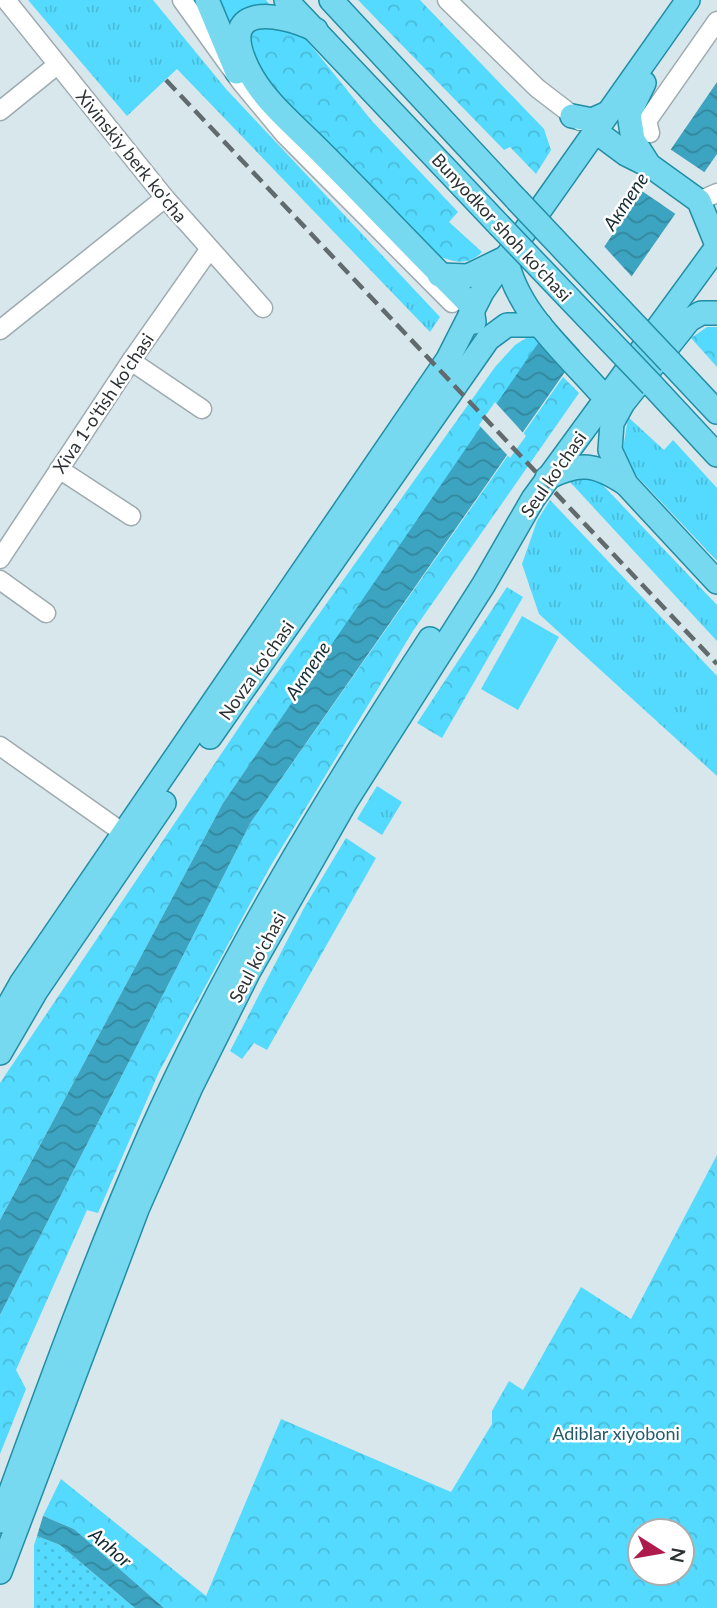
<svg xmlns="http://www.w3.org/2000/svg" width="717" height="1608" viewBox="0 0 717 1608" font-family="Lato,sans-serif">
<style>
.grass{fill:url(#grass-tufts)}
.forest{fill:url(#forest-crowns);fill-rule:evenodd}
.park{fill:url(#park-dots)}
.pitch{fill:#54dafe}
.water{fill:url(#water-waves)}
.pier{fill:#d8e7ec}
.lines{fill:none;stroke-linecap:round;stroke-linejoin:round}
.minor-casing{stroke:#9dabb0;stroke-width:21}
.major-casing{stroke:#218ea6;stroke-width:26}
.minor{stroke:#fff;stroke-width:18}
.major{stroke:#76d9ef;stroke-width:23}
.rail{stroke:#616a6d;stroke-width:4.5;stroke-dasharray:14 7;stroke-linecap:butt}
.major-bridge-casing{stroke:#218ea6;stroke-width:26;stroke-linecap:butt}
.major-bridge{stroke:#76d9ef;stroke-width:23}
.labels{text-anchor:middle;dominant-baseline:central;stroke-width:5;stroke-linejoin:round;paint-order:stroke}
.street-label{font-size:18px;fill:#2c3234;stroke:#fff}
.park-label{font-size:18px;fill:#235b6a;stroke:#fff}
.water-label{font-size:19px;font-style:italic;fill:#162d33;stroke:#fff}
</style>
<defs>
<pattern id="grass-tufts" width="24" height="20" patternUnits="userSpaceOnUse" patternTransform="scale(1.75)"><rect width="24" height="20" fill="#54dafe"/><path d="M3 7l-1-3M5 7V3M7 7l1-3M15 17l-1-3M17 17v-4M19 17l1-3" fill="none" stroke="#49bcda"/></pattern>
<pattern id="forest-crowns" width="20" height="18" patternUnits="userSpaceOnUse" patternTransform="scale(1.75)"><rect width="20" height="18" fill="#54dafe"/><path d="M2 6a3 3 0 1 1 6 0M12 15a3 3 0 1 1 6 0" fill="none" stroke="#49bcda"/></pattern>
<pattern id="park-dots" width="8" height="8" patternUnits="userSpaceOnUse" patternTransform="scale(1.75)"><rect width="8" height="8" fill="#54dafe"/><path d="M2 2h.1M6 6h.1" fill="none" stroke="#49bcda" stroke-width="1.8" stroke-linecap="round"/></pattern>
<pattern id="water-waves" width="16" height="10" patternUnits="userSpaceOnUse" patternTransform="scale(1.75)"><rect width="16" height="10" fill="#3ca4c0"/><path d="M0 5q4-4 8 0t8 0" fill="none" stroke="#33869d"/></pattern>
</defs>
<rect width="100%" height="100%" fill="#d8e7ec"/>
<g class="grass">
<polygon points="28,0 153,0 226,89 440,317 430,332 177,69 127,116"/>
<polygon points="218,0 266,0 269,4 246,11 231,32"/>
<polygon points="628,417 664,450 673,440 717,488 717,561 633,472 623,449"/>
<polygon points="577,477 598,480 717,605 717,641 570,482"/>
<polygon points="550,500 717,676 717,776 539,614 522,564 537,521"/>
<polygon points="377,786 402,802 382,835 357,819"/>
</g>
<g class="forest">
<polygon points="358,0 420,0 544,129 551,150 536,174 510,147 504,150"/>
<path d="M263,25L301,33L372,121L458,212L449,222L482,252C466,268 450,261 432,253L261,79L247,46L252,33Z"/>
<polygon points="707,327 717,327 717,367 691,338"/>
<polygon points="531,335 540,344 223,803 0,1220 0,1083 252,708 495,367 515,345"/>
<polygon points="563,377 579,393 413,631 270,867 159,1072 98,1213 87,1210 16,1370 26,1389 0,1454 0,1315 251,822"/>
<polygon points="507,587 523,597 442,738 417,723"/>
<polygon points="346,838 376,858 267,1050 254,1043 242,1059 230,1051 304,908"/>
<path d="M717,1155V1608H164L74,1529L43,1516L61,1479L206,1596L281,1419L451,1492L492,1424V1411L509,1381L523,1390L581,1287L631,1319ZM640,1531H682V1573H640Z"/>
</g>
<polygon class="park" points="37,1536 60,1545 135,1608 34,1608 34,1545"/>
<polygon class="pitch" points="522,616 559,637 518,710 481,689"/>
<g class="water">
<polygon points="717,82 717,154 251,822 0,1315 0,1220 223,803"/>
<polygon points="43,1516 74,1529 164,1608 135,1608 60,1545 37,1536"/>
</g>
<g class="pier">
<polygon points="667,147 707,174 677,215 639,189"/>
<polygon points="602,244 634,279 583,354 552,320"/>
<polygon points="495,402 526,436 510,458 479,425"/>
</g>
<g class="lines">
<defs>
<g id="minor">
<polyline points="6,0 165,198 263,308"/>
<polyline points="182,0 241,82 285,135 452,303"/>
<polyline points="447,0 537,88 580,121"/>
<polyline points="0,111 57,65"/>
<polyline points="650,133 647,121 717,21"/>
<polyline points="699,201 717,193"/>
<polyline points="0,330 165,198"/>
<polyline points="131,361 202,409"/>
<polyline points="59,469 131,516"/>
<polyline points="0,559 131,361 209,250"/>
<polyline points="0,580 46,613"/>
<polyline points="0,746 132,839"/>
</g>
<g id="major">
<polyline points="207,0 237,72"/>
<polyline points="286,0 499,225"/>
<polyline points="331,0 517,200"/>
<path d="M316,30C276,11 216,3 248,69C264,102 297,127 322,153C370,201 417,251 465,299L472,308L474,322"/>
<polyline points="644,83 629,114 633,140 649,165 699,201 717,245"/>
<polyline points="572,116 592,120 608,113"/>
<polyline points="595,131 626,154 646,164"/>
<path d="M506,257C516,311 564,351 599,391L612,393"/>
<polyline points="439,275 468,276 501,260"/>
<polyline points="670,362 717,412"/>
<polyline points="652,385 717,455"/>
<path d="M547,478C580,461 596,464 626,484L717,582"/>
<polyline points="626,484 610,450 612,423 623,403 689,320 701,313 717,313"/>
<polyline points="210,737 488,339 507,325 540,325"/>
<polyline points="0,1021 22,982 448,359 482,292 688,0"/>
<polyline points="0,1053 36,991 164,803"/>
<path d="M0,1521C47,1392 94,1262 149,1136C227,961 326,799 430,639"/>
<polyline points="0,1572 138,1207 191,1087 249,971 346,801 484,584 533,499 717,247"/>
</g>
</defs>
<use href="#minor" class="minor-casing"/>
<use href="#major" class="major-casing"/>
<use href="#minor" class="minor"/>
<use href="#major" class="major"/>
<polyline class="rail" points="166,80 717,664"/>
<defs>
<g id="major-bridge">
<polyline points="517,200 670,362"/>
<polyline points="499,225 652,385"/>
</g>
</defs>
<use href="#major-bridge" class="major-bridge-casing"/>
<use href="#major-bridge" class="major-bridge"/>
</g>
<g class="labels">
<g class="street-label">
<text transform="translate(132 156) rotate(51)">Xivinskiy berk ko'cha</text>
<text transform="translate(502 227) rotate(47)">Bunyodkor shoh ko'chasi</text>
<text transform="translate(103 403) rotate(-56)">Xiva 1-o'tish ko'chasi</text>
<text transform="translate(553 474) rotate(-55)">Seul ko'chasi</text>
<text transform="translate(256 670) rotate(-55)">Novza ko'chasi</text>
<text transform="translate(257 957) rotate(-62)">Seul ko'chasi</text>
</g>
<g class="park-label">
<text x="616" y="1433">Adiblar xiyoboni</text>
</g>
<g class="water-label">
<text transform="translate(625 201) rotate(-56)">Актепе</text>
<text transform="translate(307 670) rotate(-56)">Актепе</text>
<text transform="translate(111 1547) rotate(41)">Anhor</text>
</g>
</g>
<g transform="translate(661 1552) rotate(101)"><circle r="33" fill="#ffffff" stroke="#abadae" stroke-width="2"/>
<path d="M0-5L12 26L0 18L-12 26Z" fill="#ad1a4b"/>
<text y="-10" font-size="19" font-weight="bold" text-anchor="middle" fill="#2c3234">N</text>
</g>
</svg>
